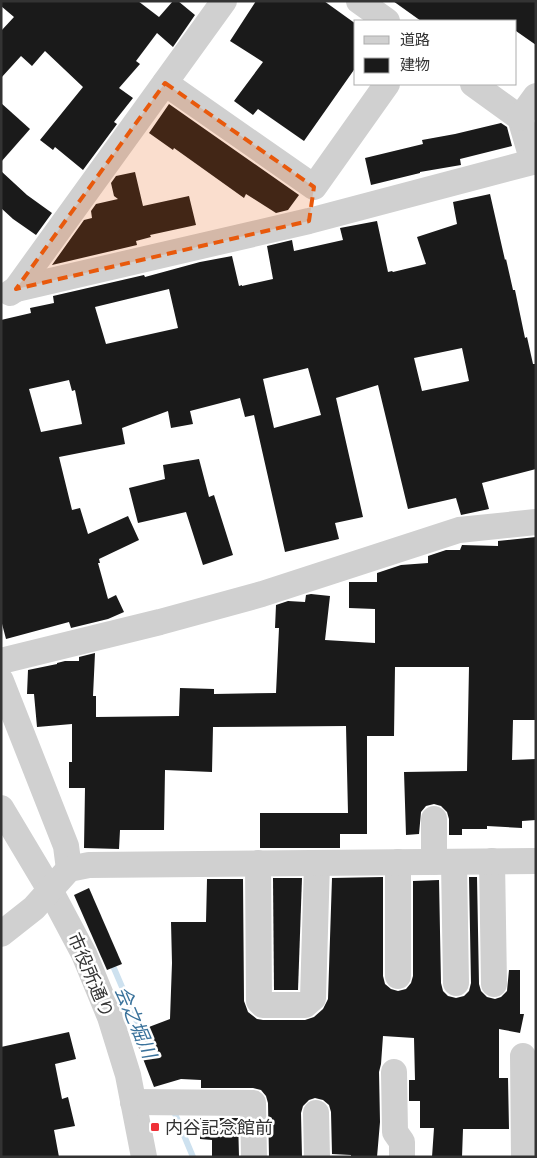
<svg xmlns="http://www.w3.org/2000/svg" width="537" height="1158" viewBox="0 0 537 1158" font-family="Raleway,'Noto Sans JP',sans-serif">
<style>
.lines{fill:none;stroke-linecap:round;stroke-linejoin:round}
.stream{stroke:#cde1ef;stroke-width:6}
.building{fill:#1a1a1a;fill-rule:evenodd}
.minor{stroke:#d0d0d0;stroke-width:26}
.marked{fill:#e8590c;fill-opacity:0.2;stroke:#e8590c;stroke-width:4;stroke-dasharray:10 6;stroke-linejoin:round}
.poi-dot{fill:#ef3037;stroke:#fff;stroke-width:2}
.labels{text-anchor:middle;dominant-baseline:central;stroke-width:5;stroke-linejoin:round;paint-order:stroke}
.street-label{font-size:18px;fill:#333;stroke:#fff}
.poi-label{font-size:18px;fill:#333;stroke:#fff;text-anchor:start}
.water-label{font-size:19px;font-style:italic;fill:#3a729b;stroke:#fff}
</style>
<rect width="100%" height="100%" fill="#fff"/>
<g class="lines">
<g class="stream">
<polyline points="110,959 144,1038"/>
<polyline points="173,1109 193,1157"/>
</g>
</g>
<g class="building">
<polygon points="1,1 138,1 159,17 173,1 178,1 195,15 173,47 157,33 136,61 140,64 119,88 133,98 114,122 117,124 83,170 55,147 53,150 40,140 83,87 45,51 32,66 21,56 1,78 1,31 14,17 1,6"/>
<polygon points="256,1 324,1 356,24 356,67 304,141 258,109 253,115 234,101 263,62 230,41"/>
<polygon points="393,1 536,1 536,45 516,31 516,21 421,21"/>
<polygon points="1,103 30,129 1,162"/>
<polygon points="169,104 299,195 288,210 276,213 246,194 244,198 174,148 173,150 149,133"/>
<polygon points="501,123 507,127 512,146 460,159 461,165 420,172 420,173 371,185 365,158 423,144 422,140 455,134"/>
<polygon points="1,171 27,195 52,213 36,235 13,219 1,208"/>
<polygon points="135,172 143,206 189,196 196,225 150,235 151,237 136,241 137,245 52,265 84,220 92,218 91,211 96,204 118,199 114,196 111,183 116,176"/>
<path d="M490,194L505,260L506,259L513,290H515L525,338L527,337L533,364H536V469L482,483L489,509L461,515L456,498L408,509L378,385L336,398L363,517L335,523L339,539L285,552L254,415L245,417L240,398L190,411L193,424L171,428L168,411L122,428L125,444L59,457L72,510L80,508L88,534L128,516L139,540L99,559L100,563H98L108,599L116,595L124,612L108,619L71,628L69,622L6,639L1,620V320L31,313L30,308L54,303L53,296L144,275L145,277L200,262L232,256L239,286L242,285V286L273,279L267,246L292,240L294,251L343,240L340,228L377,221L388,272L392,271L393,272L426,264L417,237L457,224L453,202ZM169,289L178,328L106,344L95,307ZM462,348L469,381L422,391L414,358ZM308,368L321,415L274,428L263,379ZM69,380L72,391L75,390L82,424L41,432L29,389Z"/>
<polygon points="199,459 209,497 214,495 233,555 203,565 186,512 138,523 129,488 165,479 163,465"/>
<polygon points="536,537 536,720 513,720 512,760 536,759 536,820 522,821 522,828 487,826 487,829 462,829 462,835 449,835 449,819 447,812 441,806 434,804 426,806 421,812 419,834 406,835 404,772 467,771 469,667 395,667 394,736 367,736 367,834 340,834 340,848 260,848 260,813 348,813 346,726 213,727 212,772 165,770 164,830 120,830 119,849 84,848 85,788 69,788 69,762 72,762 72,724 37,727 34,694 27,694 28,670 57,664 57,663 65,661 79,661 79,657 95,653 93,696 96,696 96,717 179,716 180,688 214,689 214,694 276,693 279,628 275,628 276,605 288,601 305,602 306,595 311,594 330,596 325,640 375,643 375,609 349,608 349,582 377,582 377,573 401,565 428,563 428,556 446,550 460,550 462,545 498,546 498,541"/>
<polygon points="383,877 383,976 385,984 391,989 398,991 406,989 411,983 413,976 413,881 439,880 441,983 443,991 448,996 456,998 464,996 469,991 471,983 469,877 477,877 479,984 481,991 487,997 495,999 501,997 507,991 509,970 520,970 520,1014 524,1014 520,1033 499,1029 499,1078 508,1078 509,1129 463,1129 462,1157 432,1157 434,1128 420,1128 420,1101 409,1101 409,1080 415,1080 414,1038 383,1036 381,1064 379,1072 380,1122 377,1157 351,1157 351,1155 332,1154 331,1112 329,1105 323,1100 315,1098 309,1100 303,1106 301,1113 302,1157 269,1157 268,1103 266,1096 261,1090 253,1088 201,1088 201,1080 181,1079 154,1087 133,1033 170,1019 172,963 171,922 206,922 207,879 243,879 244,1001 248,1012 257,1019 263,1020 305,1020 314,1017 323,1009 328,999 332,878"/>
<polygon points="273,878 302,878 298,990 274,990"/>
<polygon points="89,888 122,964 107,970 74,895"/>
<polygon points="69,1032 76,1059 55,1064 62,1099 68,1097 75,1126 54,1130 59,1157 1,1157 1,1047"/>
<polygon points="200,1118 238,1118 239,1157 212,1157 212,1140 200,1139"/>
</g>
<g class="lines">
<g class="minor">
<polyline points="359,1 387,21"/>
<polyline points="165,83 314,187 387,84"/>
<polyline points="473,84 520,118 533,162"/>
<polyline points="520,118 536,96"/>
<polyline points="16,289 309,221 536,161"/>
<polyline points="10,293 16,289 224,1"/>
<polyline points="1,661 160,622 262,594 459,530 536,522"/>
<polyline points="1,681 66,846 69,869"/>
<polyline points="1,808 50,890 84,954 110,1017 128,1075 144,1157"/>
<polyline points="492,861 494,984"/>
<polyline points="398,862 398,976"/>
<polyline points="434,862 434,819"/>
<polyline points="454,862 456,983"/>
<polyline points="258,863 259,1001 263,1005 305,1005 313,998 317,863"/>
<polyline points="1,934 34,908 69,869 89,865 536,861"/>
<polyline points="523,1056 524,1157"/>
<polyline points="394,1072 395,1132 402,1142 402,1157"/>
<polyline points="133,1102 253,1103 254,1157"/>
<polyline points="316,1113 317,1157"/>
</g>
</g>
<path class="marked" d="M165,83L314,187L309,221L16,289Z"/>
<rect class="poi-dot" x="150" y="1122" width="10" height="10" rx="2.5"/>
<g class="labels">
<g class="street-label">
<text transform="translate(91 975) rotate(67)">市役所通り</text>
</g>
<g class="poi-label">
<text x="165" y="1127">内谷記念館前</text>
</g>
<g class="water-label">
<text transform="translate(136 1022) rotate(67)">会之堀川</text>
</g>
</g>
<rect width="537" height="1158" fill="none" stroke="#333333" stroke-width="5"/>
<rect x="354" y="20" width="162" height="65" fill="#ffffff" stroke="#adadad"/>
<rect x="364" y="36" width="25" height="8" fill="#d0d0d0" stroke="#adadad"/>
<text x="400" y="45" font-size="15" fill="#333333">道路</text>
<rect x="364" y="58" width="25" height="15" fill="#1a1a1a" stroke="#adadad"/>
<text x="400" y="70" font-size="15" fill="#333333">建物</text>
</svg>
